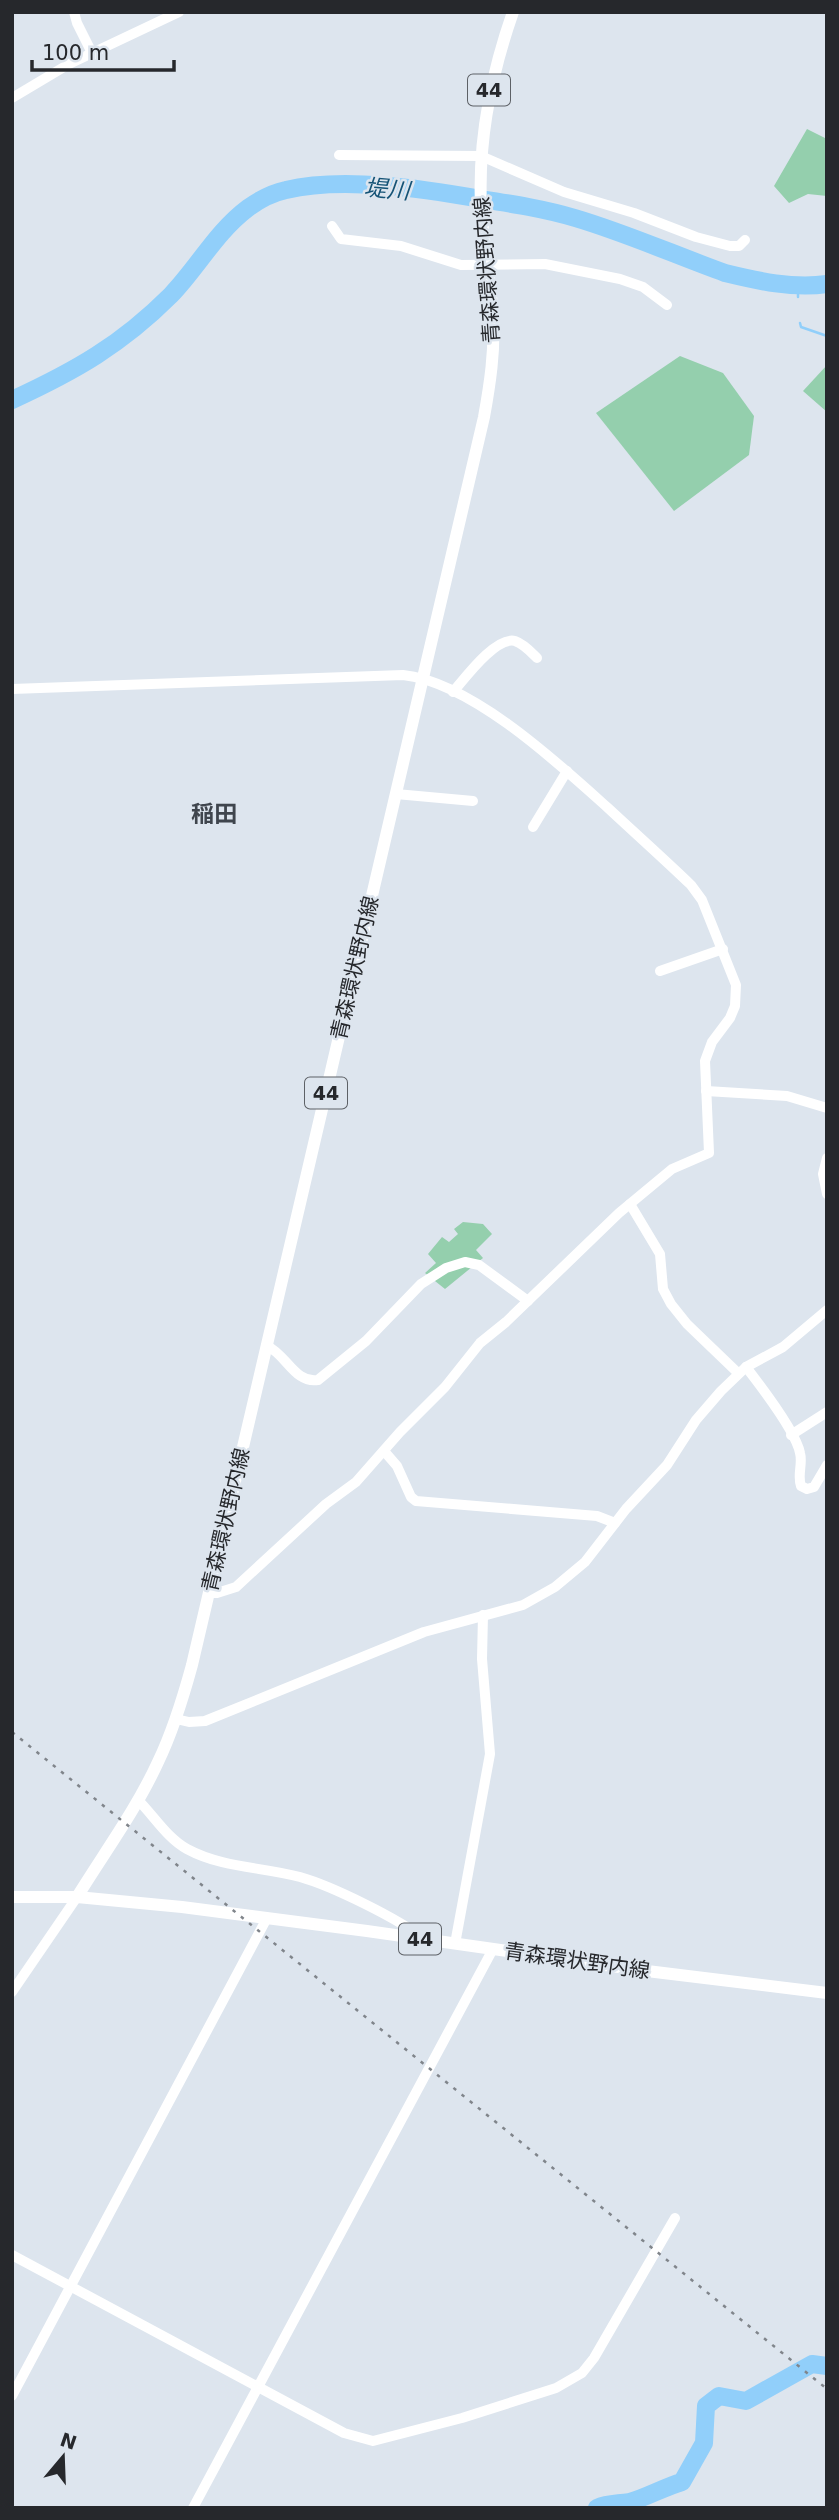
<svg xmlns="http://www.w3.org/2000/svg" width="839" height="2520" viewBox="0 0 839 2520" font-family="'DejaVu Sans','Noto Sans JP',sans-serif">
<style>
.green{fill:#94cfad}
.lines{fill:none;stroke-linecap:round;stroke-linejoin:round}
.stream{stroke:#91cffa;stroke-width:2.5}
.river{stroke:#91cffa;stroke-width:18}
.minor{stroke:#fff;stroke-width:10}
.major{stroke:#fff;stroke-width:12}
.rail{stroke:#80858b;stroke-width:2.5;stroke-dasharray:3.5 7;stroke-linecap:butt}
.labels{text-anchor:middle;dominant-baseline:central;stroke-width:5;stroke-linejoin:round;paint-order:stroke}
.shield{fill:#dde5ee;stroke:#5d6166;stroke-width:2}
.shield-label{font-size:19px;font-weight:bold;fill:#26282c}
.street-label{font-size:21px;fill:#26282c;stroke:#dde5ee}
.water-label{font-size:23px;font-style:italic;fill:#155376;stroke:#dde5ee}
.neighbourhood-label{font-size:23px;font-weight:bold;fill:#3f454d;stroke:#dde5ee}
</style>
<rect width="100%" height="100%" fill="#dde5ee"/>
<g class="green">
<polygon points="807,129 827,139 827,196 808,194 789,203 774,186"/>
<polygon points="680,356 723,373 754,416 749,455 674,511 596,413"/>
<polygon points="827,365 827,412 803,391"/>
<polygon points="463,1222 483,1224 492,1234 476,1250 483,1258 445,1289 425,1273 436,1263 428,1254 442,1237 449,1242 458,1234 454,1229"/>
</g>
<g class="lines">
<g class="stream">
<polyline points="798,285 798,297"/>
<polyline points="800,323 801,327 827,336"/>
</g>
<g class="river">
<path d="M12,400C75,371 121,345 171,295C198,267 216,232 248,208C259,200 272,193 286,190C343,176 424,189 481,199C513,204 545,209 575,218C626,233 675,255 725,273C758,281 793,289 827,284"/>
<path d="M597,2508C608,2503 618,2504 629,2502C644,2499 664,2487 682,2482L704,2443L706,2406L719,2396L746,2401L812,2364L827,2366"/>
</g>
<g class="minor">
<polyline points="74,12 77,23 93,55"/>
<polyline points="12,98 69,64 179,12"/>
<polyline points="339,155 481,156 564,192 634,213 696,237 730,246 739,246 745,240"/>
<polyline points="332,226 341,239 401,246 461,265 545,264 620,279 643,287 667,305"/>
<path d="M12,689L403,675C471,682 558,763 608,808C636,834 664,859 691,885L702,900L736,985L735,1006L730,1018L712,1042L705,1061L709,1153L672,1169L619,1213L506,1322L480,1343L445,1387L400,1432L356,1482L326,1504L236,1587L217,1593H209"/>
<path d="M453,692C465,678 496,636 515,641C524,644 531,652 537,658"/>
<polyline points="396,794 473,801"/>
<polyline points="533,827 567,771"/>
<polyline points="660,971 723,949"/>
<polyline points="706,1091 787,1096 827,1108"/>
<polyline points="827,1158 823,1174 827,1194"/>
<polyline points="630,1204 660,1254 663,1289 671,1304 687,1324 738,1373"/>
<path d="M267,1346C286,1354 295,1384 318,1380L366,1341L421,1284L446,1268L465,1262L479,1265L528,1301"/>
<path d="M746,1367C760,1385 796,1432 800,1453C803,1464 797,1475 801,1486L807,1489L814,1487L827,1465"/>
<polyline points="791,1435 827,1412"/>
<polyline points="384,1451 397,1466 411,1497 416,1501 597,1516 615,1523"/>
<polyline points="176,1719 189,1722 205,1721 424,1632 523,1605 555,1587 585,1562 626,1509 667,1465 696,1420 721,1391 746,1367 783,1347 827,1310"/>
<path d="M138,1800C154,1816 167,1838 187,1849C222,1868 263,1867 300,1877C332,1886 399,1919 424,1939"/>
<polyline points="455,1944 490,1754 482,1659 483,1615"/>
<polyline points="12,1992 77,1897"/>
<polyline points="12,2255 344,2433 373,2441 462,2418 556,2388 582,2373 594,2358 675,2218"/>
<polyline points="12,2396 267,1918"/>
<polyline points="193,2508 493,1949"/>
</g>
<g class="major">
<polyline points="12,1897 77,1897 182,1907 367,1931 647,1971 827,1993"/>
<path d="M77,1897C104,1853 136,1810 158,1762C173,1731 183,1698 192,1665L484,417C490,384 495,351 493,317C490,279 483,243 481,205C478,138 491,75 513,12"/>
</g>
<polyline class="rail" points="12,1732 827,2389"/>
</g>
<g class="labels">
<g class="shield">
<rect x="468" y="74.5" width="42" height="31" rx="5"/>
<rect x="305" y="1077.5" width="42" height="31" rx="5"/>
<rect x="399" y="1923.5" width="42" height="31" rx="5"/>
</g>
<g class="shield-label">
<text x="489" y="90">44</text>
<text x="326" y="1093">44</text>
<text x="420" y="1939">44</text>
</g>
<g class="street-label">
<text transform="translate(487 270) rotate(-94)">青森環状野内線</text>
<text transform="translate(355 968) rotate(-77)">青森環状野内線</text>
<text transform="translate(226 1520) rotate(-77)">青森環状野内線</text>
<text transform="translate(577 1961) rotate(8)">青森環状野内線</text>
</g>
<g class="water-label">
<text transform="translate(387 189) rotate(5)">堤川</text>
</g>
<g class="neighbourhood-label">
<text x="214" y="814">稲田</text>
</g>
</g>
<rect width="839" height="2520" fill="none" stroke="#26282c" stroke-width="28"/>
<g transform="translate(63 2457) rotate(19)" stroke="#dde5ee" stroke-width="5" paint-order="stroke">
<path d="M0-5L12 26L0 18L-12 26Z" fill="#26282c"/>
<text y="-10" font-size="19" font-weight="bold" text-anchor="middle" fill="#26282c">N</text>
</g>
<path d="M32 60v10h142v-10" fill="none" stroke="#26282c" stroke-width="3.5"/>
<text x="42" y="60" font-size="21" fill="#26282c" stroke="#dde5ee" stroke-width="5" paint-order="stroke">100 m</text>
</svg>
